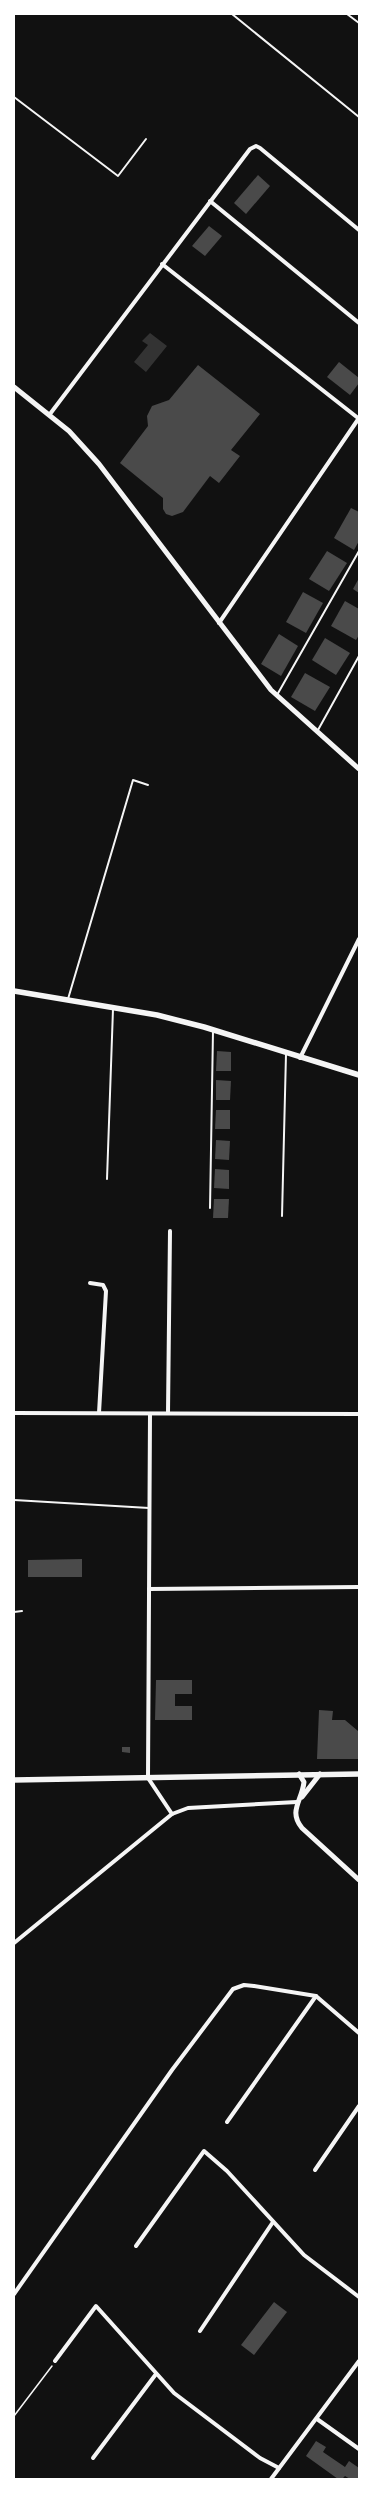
<svg xmlns="http://www.w3.org/2000/svg" width="373" height="2493" viewBox="0 0 373 2493" font-family="'Open Sans',sans-serif">
<style>
.water{fill:#333}
.building{fill:#4a4a4a}
.lines{fill:none;stroke-linecap:round;stroke-linejoin:round}
.path{stroke:#f5f5f5;stroke-width:1.5}
.service{stroke:#f5f5f5;stroke-width:2}
.minor{stroke:#f5f5f5;stroke-width:4}
.tertiary{stroke:#f5f5f5;stroke-width:5}
.secondary{stroke:#f5f5f5;stroke-width:5.5}
</style>
<rect width="100%" height="100%" fill="#111"/>
<polygon class="water" points="150,333 167,346 146,372 134,362 148,345 142,341"/>
<g class="building">
<polygon points="258,175 270,186 246,214 234,203"/>
<polygon points="209,226 222,236 205,256 192,246"/>
<polygon points="339,362 359,378 359,383 350,395 327,377"/>
<polygon points="198,365 260,414 231,450 240,456 219,483 210,476 183,512 172,516 166,514 163,509 163,498 120,463 148,426 147,416 152,406 169,400"/>
<polygon points="351,508 359,512 359,541 354,550 334,538"/>
<polygon points="327,551 347,563 329,591 309,579"/>
<polygon points="359,578 359,593 353,589"/>
<polygon points="303,592 323,603 306,633 286,622"/>
<polygon points="345,601 359,609 359,635 356,640 331,626"/>
<polygon points="279,634 298,646 281,676 261,664"/>
<polygon points="325,638 350,653 336,675 312,660"/>
<polygon points="305,673 330,687 315,711 291,697"/>
<polygon points="217,1051 231,1052 231,1071 216,1071"/>
<polygon points="216,1080 231,1081 230,1100 216,1100"/>
<polygon points="216,1110 230,1110 230,1129 215,1129"/>
<polygon points="216,1140 230,1141 229,1160 215,1159"/>
<polygon points="215,1169 229,1170 229,1189 214,1188"/>
<polygon points="214,1199 229,1199 228,1218 213,1218"/>
<polygon points="82,1559 82,1577 28,1577 28,1560"/>
<polygon points="156,1680 192,1680 192,1694 175,1694 175,1706 192,1706 192,1720 155,1720"/>
<polygon points="319,1710 333,1711 332,1720 345,1720 358,1731 359,1759 317,1759"/>
<polygon points="122,1747 130,1747 130,1753 122,1752"/>
<polygon points="274,2302 287,2312 254,2355 241,2345"/>
<polygon points="316,2441 326,2447 323,2452 345,2467 349,2461 359,2468 359,2479 350,2479 345,2476 342,2479 338,2479 306,2456"/>
</g>
<g class="lines">
<polyline class="path" points="14,2416 52,2366"/>
<g class="service">
<polyline points="232,14 359,117"/>
<polyline points="347,14 359,23"/>
<polyline points="14,97 118,176 146,139"/>
<polyline points="277,695 359,551"/>
<polyline points="318,730 359,656"/>
<polyline points="68,999 133,780 148,785"/>
<polyline points="107,1179 113,1009"/>
<polyline points="210,1208 213,1031"/>
<polyline points="282,1216 286,1054"/>
<polyline points="14,1500 149,1508"/>
<polyline points="14,1612 22,1611"/>
</g>
<g class="minor">
<polyline points="210,201 359,323"/>
<polyline points="162,264 358,418"/>
<polyline points="50,414 250,149 256,146 260,148 359,230"/>
<polyline points="219,623 359,418"/>
<polyline points="300,1058 359,939"/>
<polyline points="90,1283 103,1285 106,1291 99,1413"/>
<polyline points="14,1413 359,1414"/>
<polyline points="168,1413 170,1231"/>
<polyline points="150,1414 148,1778 172,1814"/>
<polyline points="149,1589 359,1587"/>
<polyline points="14,1943 172,1814 188,1808 297,1802"/>
<polyline points="227,2122 316,1996"/>
<polyline points="315,2170 359,2106"/>
<polyline points="136,2246 204,2151 227,2171 304,2255 359,2297"/>
<polyline points="14,2294 172,2070 233,1989 244,1985 254,1986 316,1996 359,2033"/>
<polyline points="200,2331 273,2222"/>
<polyline points="55,2361 96,2306 174,2393 260,2458 279,2468"/>
<polyline points="317,2419 359,2449"/>
<polyline points="93,2458 156,2374"/>
<polyline points="271,2479 359,2361"/>
</g>
<g class="tertiary">
<polyline points="14,387 69,431 99,464 271,690 359,769"/>
<path d="M299,1774L304,1782C302,1801 288,1811 302,1828L359,1880"/>
<polyline points="302,1797 320,1774"/>
</g>
<g class="secondary">
<polyline points="14,991 157,1015 204,1027 359,1075"/>
<polyline points="14,1780 359,1774"/>
</g>
</g>
<rect width="373" height="2493" fill="none" stroke="#ffffff" stroke-width="30"/>
</svg>
